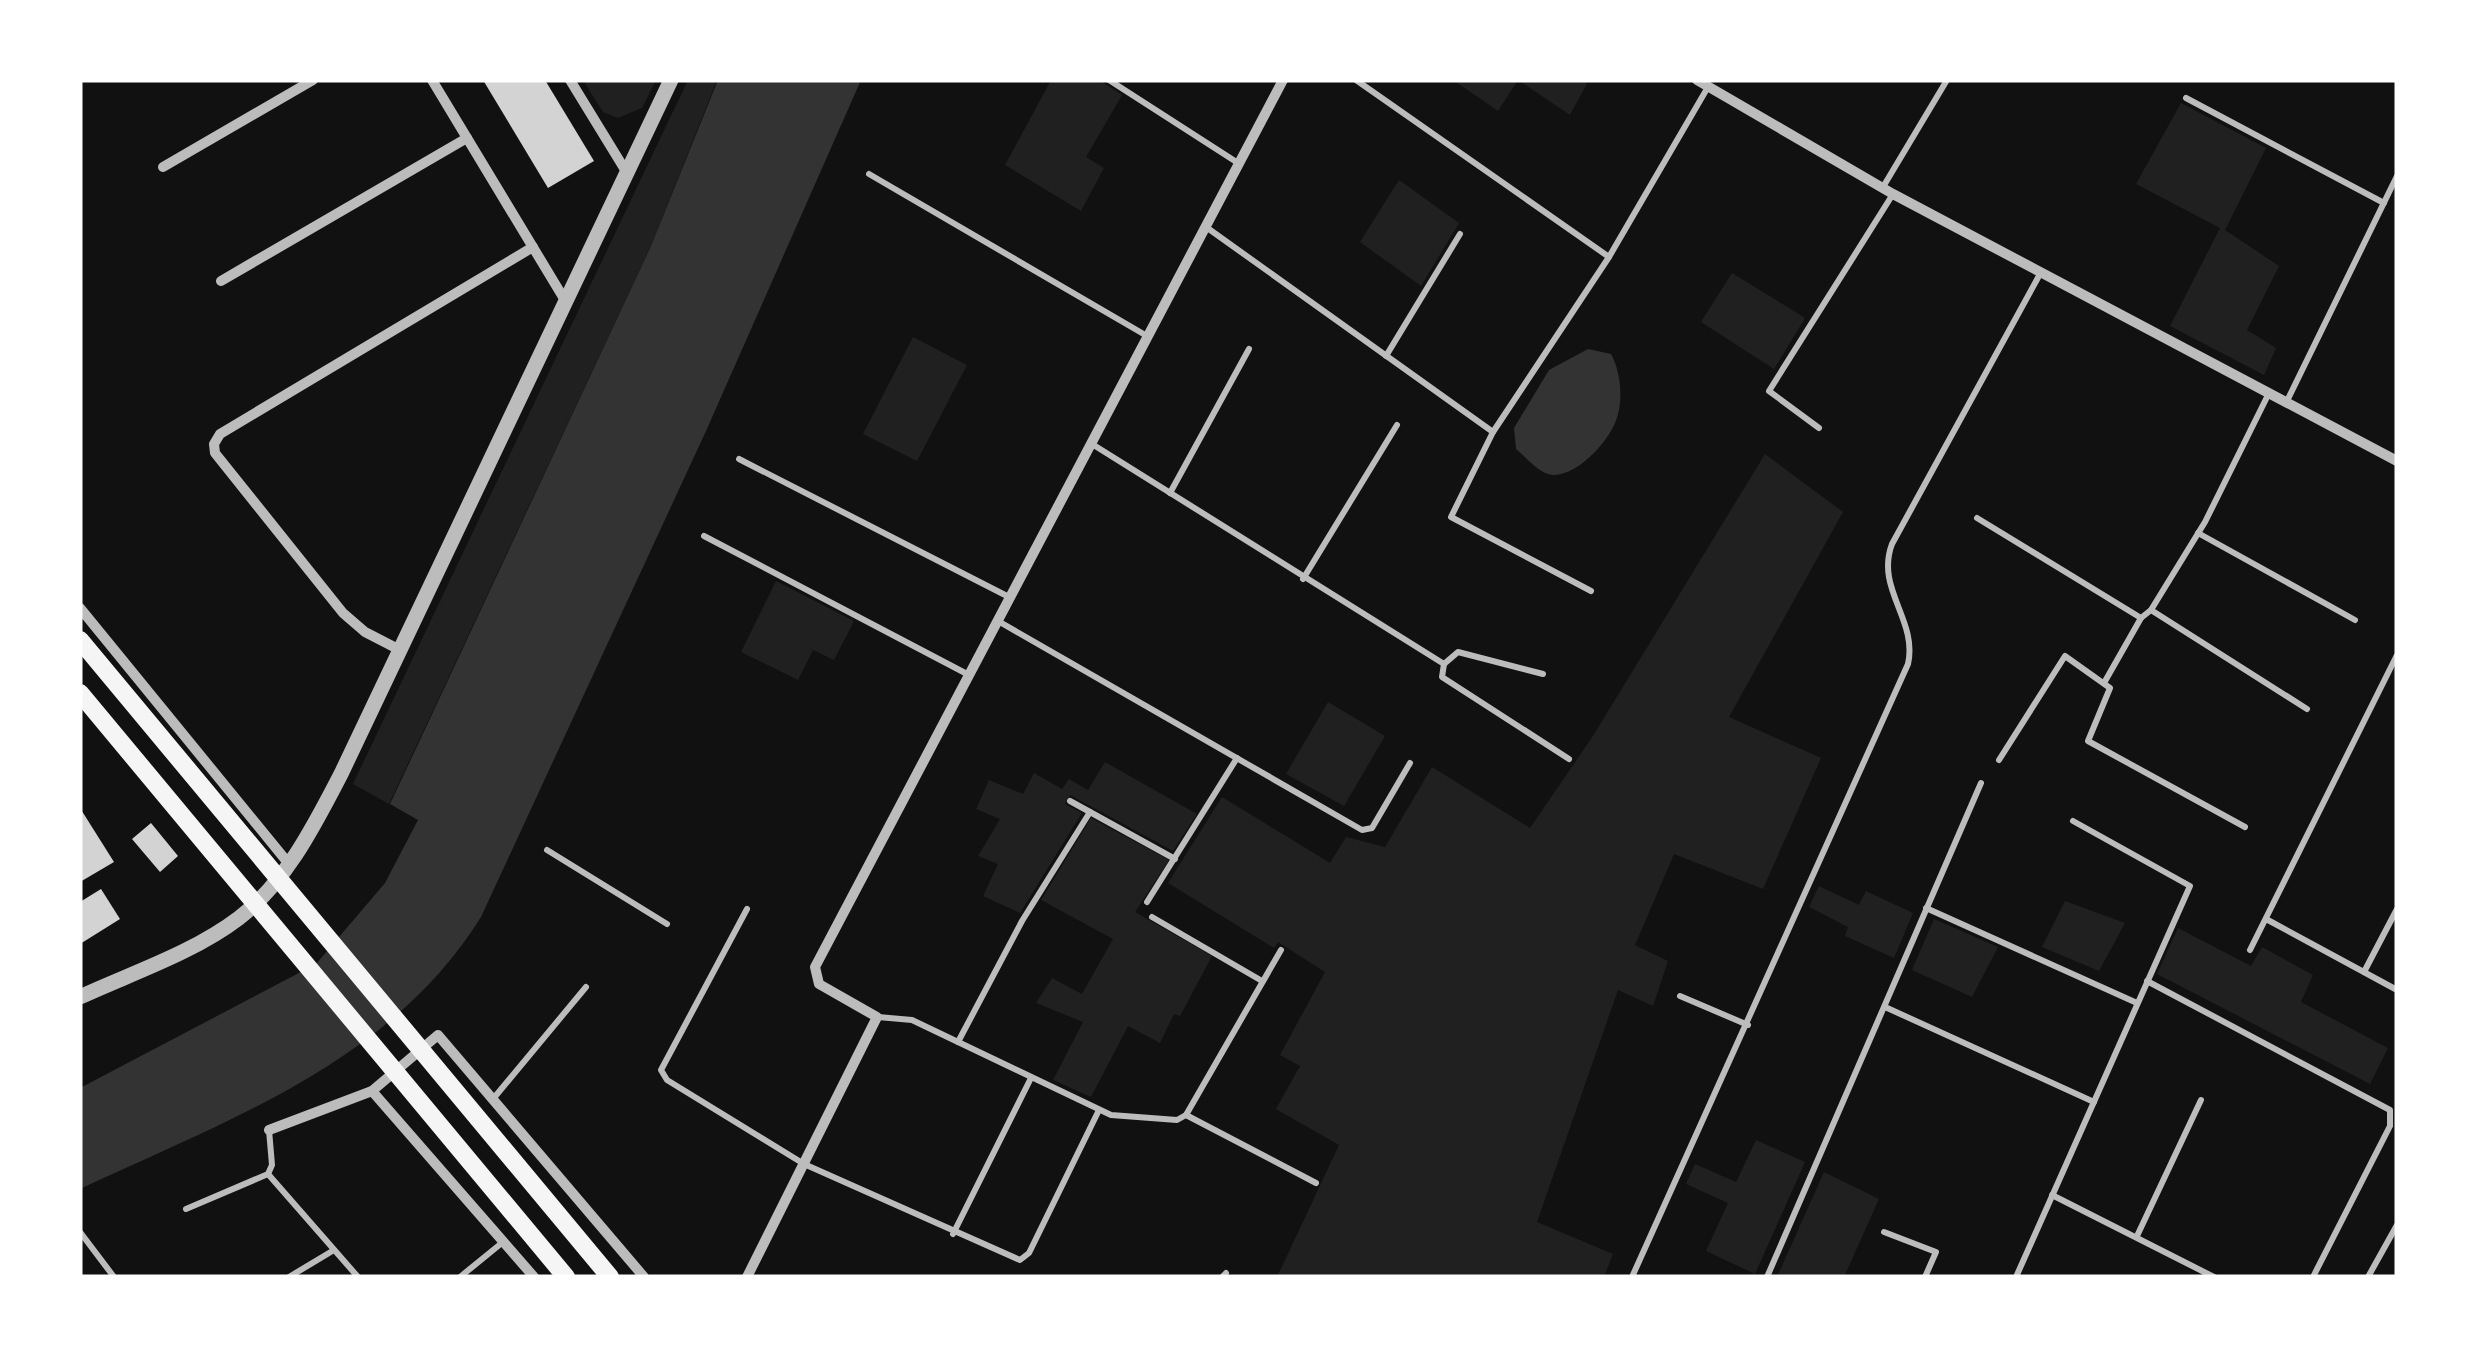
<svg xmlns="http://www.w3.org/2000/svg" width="2477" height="1357" viewBox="0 0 2477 1357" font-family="Overpass,sans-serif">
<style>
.green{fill:#202020}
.water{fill:#333}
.building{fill:#d3d3d3}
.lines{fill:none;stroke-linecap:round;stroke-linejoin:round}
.service{stroke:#bcbcbc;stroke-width:6}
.minor{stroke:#bcbcbc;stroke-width:10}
.tertiary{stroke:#bcbcbc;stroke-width:15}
.secondary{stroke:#f5f5f5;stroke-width:18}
</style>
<rect width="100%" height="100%" fill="#111"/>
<g class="green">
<polygon points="583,80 656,80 642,108 618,118 603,112"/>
<polygon points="688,80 717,80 651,246 389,804 353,784"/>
<polygon points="1051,80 1099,80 1122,95 1086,157 1104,168 1081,211 1005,165"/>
<polygon points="1453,80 1589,80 1570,115 1518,80 1498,111"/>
<polygon points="2181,103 2266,148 2225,230 2279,266 2247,330 2276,348 2264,375 2170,326 2220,228 2136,184"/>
<polygon points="1399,180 1459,223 1421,286 1360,242"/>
<polygon points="1732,273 1805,318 1774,369 1701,322"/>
<polygon points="913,337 967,365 917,461 863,434"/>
<polygon points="1765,454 1843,512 1729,717 1821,758 1763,889 1674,854 1635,945 1668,961 1653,1006 1618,990 1537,1222 1613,1254 1604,1277 1277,1277 1339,1145 1276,1109 1300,1066 1280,1055 1325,972 1278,942 1274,948 1168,883 1222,797 1330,863 1346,837 1385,847 1432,767 1530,828 1593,736"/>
<polygon points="776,581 854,621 834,660 813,650 798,680 741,652"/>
<polygon points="1328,702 1385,736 1344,806 1286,774"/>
<polygon points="1105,762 1197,814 1173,851 1070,795 1065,804 1082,813 1020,913 983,896 998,864 978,856 1000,819 976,809 989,780 1023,794 1034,773 1062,789 1069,779 1088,790"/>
<polygon points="1091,818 1169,860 1135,912 1212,956 1180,1016 1174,1014 1160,1043 1128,1026 1091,1097 1053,1080 1083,1022 1036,1003 1052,978 1082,994 1113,939 1041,900"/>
<polygon points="1819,886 1859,905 1866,891 1913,913 1894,958 1845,936 1848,927 1809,907"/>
<polygon points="2065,901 2125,923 2099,971 2042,947"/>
<polygon points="1934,919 1998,947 1972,997 1912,970"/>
<polygon points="2178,928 2251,966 2262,947 2313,975 2301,1002 2388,1048 2370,1084 2157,974"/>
<polygon points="1756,1140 1805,1162 1755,1274 1706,1251 1728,1203 1686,1184 1695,1164 1736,1182"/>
<polygon points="1824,1172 1879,1199 1844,1277 1777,1277"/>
</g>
<g class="water">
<path d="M718,80H861L706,431L481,917C390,1063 229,1119 80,1189V1088L316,964L385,883L418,820L390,804L651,246Z"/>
<path d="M1588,349L1611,354C1620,370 1623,396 1618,414C1613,438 1578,476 1553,475C1539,474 1526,457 1516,449L1514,428L1549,370Z"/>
</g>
<g class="building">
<polygon points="483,80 545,80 594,161 548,188"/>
<polygon points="80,808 114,862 80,882"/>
<polygon points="151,823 178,856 160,872 132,839"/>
<polygon points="101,889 120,919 80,944 80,902"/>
</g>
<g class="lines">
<g class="service">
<polyline points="1109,80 1238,163"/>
<polyline points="1356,80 1609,257"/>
<polyline points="2186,98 2384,203"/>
<polyline points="869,174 1147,336"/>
<polyline points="1883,187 1947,80"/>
<polyline points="1206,227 1493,432"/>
<polyline points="1386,356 1460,234"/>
<polyline points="2287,401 2397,176"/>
<polyline points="1819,428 1769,391 1893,194"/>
<polyline points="1092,444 1444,664 1442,677 1569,759"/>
<polyline points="739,459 1009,597"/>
<polyline points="1170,493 1249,349"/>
<polyline points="1977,518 2141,618 2151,610 2307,709"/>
<polyline points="2198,533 2355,620"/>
<polyline points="704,536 969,675"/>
<polyline points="1303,579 1397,425"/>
<polyline points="1591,591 1451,517 1493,432 1609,257 1708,87"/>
<polyline points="2151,610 2205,522 2269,393"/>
<polyline points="998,621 1362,830 1372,828 1410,763"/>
<polyline points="1444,664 1458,652 1543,674"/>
<polyline points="2104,683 2141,618"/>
<polyline points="1999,760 2065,656 2110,688 2088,741 2245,827"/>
<polyline points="1070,801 1090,812"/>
<polyline points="547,850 667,924"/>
<polyline points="1147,902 1237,758"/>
<polyline points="1926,908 2137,1003"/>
<polyline points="747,909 661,1070 667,1080 804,1164 1020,1260 1029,1253 1099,1110"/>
<polyline points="1152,917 1262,981"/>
<polyline points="2266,919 2397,990"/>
<polyline points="2250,950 2397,655"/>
<polyline points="2364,972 2397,909"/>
<polyline points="2147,981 2390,1110 2390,1126 2313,1277"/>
<polyline points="1680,996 1748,1025"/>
<polyline points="1885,1007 2094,1102"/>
<polyline points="878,1017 912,1020 1111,1115 1177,1120 1186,1115"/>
<polyline points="958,1042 1022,921 1090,812 1175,859"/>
<polyline points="493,1099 586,987"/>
<polyline points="1186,1115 1281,950"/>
<polyline points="1186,1115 1316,1183"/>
<polyline points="268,1174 358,1277"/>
<polyline points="2052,1195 2214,1277"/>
<polyline points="186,1209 268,1174 272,1165 269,1130"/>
<polyline points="80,1232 114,1277"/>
<polyline points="1884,1232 1936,1252 1925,1277"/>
<polyline points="953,1234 1031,1078"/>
<polyline points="2137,1236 2201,1100"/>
<polyline points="289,1277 334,1250"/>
<polyline points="460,1277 503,1242"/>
<polyline points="1222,1277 1226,1273"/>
<path d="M1632,1277L1908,664C1918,620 1875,589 1892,544L2040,274"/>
<polyline points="1767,1277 1981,783"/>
<polyline points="2016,1277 2190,886 2073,821"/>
<polyline points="2368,1277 2397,1225"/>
</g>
<g class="minor">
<polyline points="432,80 566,302"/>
<polyline points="570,80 627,173"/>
<polyline points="1697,80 1893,194 2397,461"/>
<polyline points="163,167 313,80"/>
<polyline points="221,281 467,138"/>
<polyline points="80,608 289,864"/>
<polyline points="400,650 365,632 343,613 215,453 214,444 220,434 533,247"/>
<polyline points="372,1091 534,1277"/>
<polyline points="269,1130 372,1091 438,1035 644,1277"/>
<polyline points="747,1277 877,1017 819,984 815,967 1283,80"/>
</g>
<path class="tertiary" d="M80,997C132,973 193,953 239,918C286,882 314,826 341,774L671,80"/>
<g class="secondary">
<polyline points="80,640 610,1277"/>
<polyline points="80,693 566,1277"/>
</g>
</g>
<rect width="2477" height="1357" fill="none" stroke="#ffffff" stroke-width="165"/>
</svg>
